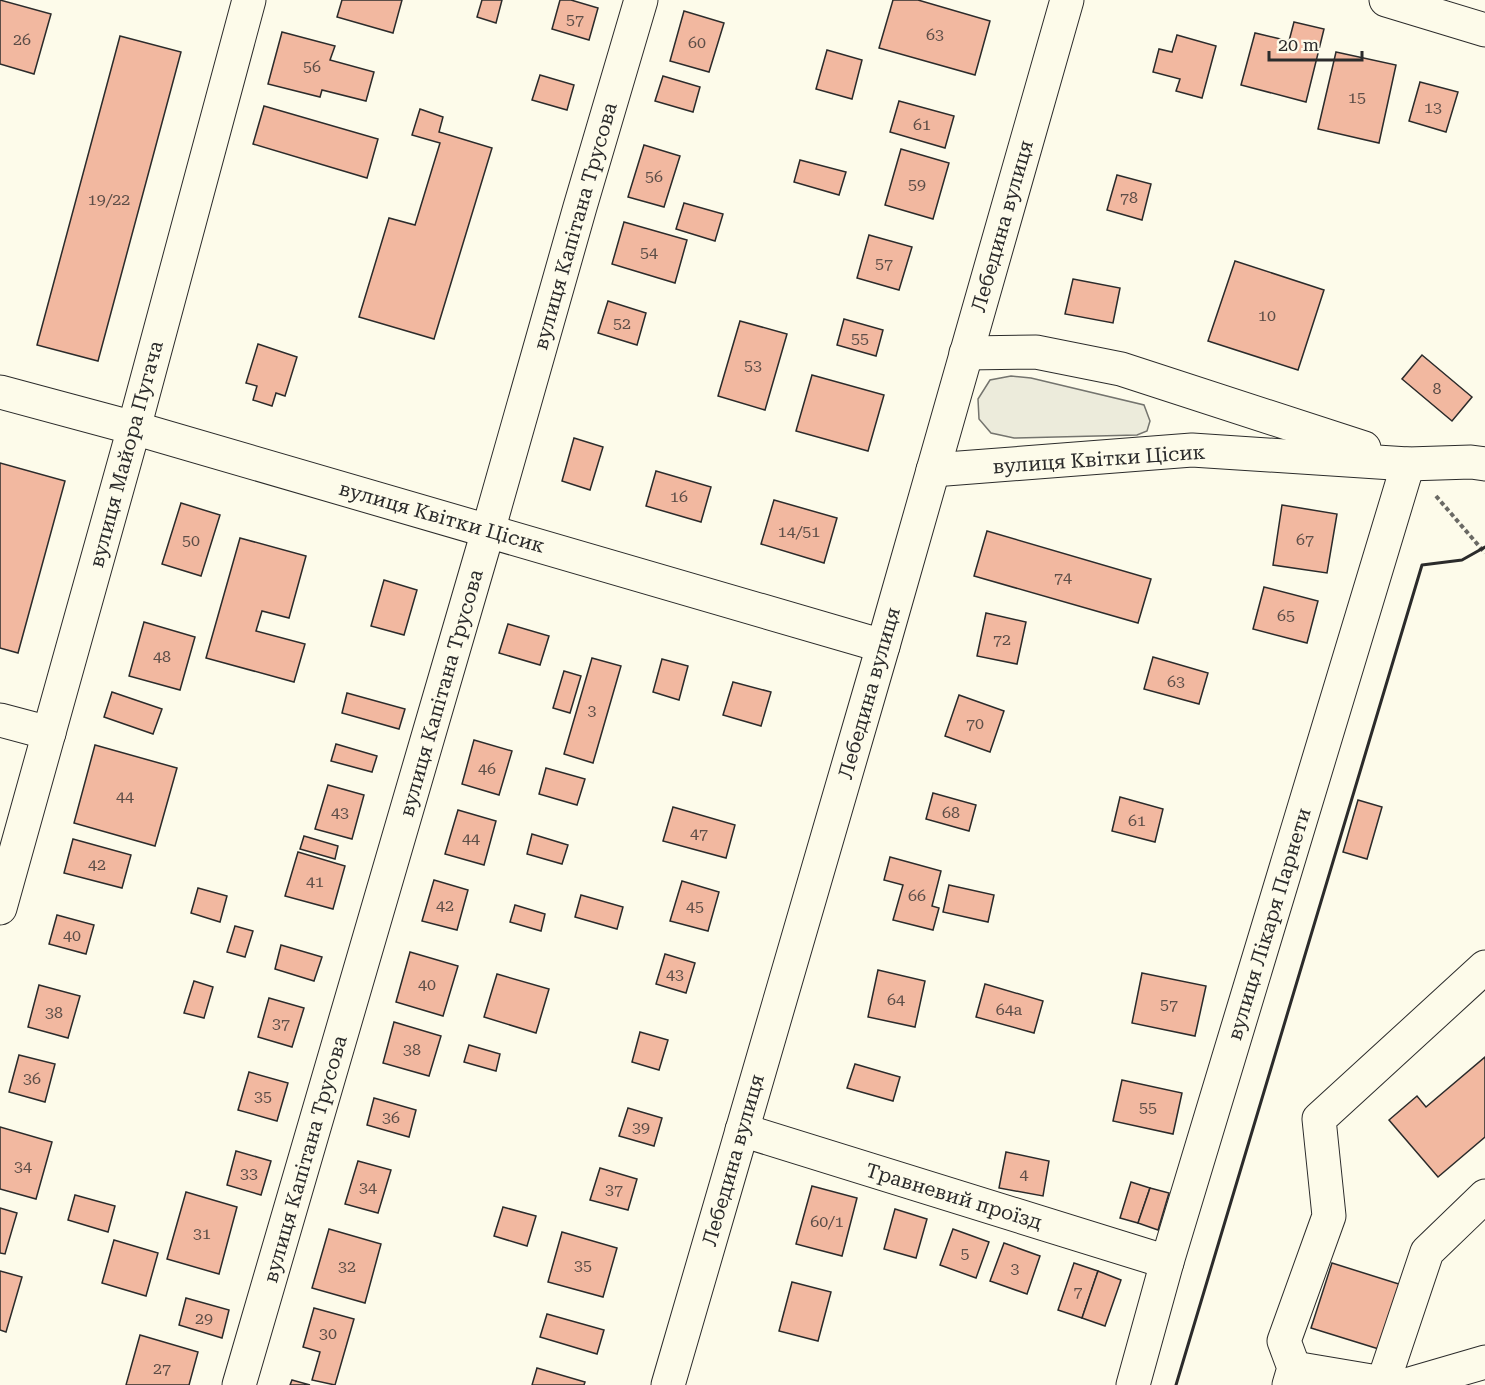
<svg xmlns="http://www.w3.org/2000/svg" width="1485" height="1385" viewBox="0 0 1485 1385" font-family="'Roboto Serif',serif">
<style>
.grass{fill:#ecebdb;stroke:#74746e;stroke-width:1.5}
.building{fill:#f2b8a0;stroke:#2b2b2b;stroke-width:1.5}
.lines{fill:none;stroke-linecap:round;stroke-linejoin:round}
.minor-casing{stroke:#2b2b2b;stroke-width:35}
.path{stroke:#6a6964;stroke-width:4;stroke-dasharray:4.5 3;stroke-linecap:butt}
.minor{stroke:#fdfbea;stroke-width:33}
.wall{stroke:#2b2b2b;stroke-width:3}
.labels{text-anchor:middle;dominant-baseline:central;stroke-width:4.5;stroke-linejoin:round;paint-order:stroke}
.number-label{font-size:16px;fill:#5d4e48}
.street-label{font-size:20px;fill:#2b2b2b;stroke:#fdfbea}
</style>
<rect width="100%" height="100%" fill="#fdfbea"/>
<polygon class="grass" points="1011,376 1031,378 1144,405 1150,421 1147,431 1137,435 1014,438 991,433 979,419 978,399 990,380"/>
<g class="building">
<polygon points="0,0 51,14 34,74 0,64"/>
<polygon points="342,0 402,0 393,33 337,17"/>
<polygon points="482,0 502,0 496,23 477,17"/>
<polygon points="560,0 571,0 598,8 589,40 552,29"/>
<polygon points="893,0 918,0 990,21 975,75 879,48"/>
<polygon points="684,11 724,23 709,72 670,61"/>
<polygon points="1294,22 1324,29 1306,102 1241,85 1255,33 1289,41"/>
<polygon points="282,32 335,46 330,60 374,72 366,101 322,90 320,97 268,84"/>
<polygon points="1177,35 1216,46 1202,98 1176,91 1180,79 1153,72 1159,49 1172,52"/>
<polygon points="120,36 181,52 98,361 37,345"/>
<polygon points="827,50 862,60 852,99 816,89"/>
<polygon points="1336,52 1396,65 1379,143 1318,129"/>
<polygon points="540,75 574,85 567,110 532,100"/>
<polygon points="663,76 700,87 693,112 655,101"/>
<polygon points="1420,82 1458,92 1446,132 1409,121"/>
<polygon points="899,101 954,116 945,148 890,132"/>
<polygon points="264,106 378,139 367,178 253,144"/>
<polygon points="420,109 443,117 439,132 492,148 434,339 359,317 389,218 415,225 440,143 412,135"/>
<polygon points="644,145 680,156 664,207 628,197"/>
<polygon points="901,149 949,163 933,219 885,205"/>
<polygon points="800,160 846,172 839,195 794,182"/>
<polygon points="1117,175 1151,184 1142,220 1107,210"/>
<polygon points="684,203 723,214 715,241 676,229"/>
<polygon points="624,222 687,240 675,283 612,264"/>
<polygon points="869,235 912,247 899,290 857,278"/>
<polygon points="1235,261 1324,290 1298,370 1208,341"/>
<polygon points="1073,279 1120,288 1113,323 1065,314"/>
<polygon points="608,301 646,313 637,345 598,333"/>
<polygon points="844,319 883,330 876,356 837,345"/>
<polygon points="740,321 787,334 765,410 718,396"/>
<polygon points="258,344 297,357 285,396 276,393 272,406 253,400 257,386 246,383"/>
<polygon points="1422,355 1472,397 1452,421 1402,379"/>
<polygon points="812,375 884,395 868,451 796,431"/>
<polygon points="574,438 603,447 590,490 562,481"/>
<polygon points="0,463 65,481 18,653 0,648"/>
<polygon points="656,471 711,487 701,522 646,506"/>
<polygon points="774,500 837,518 824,563 761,544"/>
<polygon points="181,503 220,515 201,576 162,564"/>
<polygon points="1282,505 1337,514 1327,573 1273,565"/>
<polygon points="987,531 1151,579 1138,623 974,576"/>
<polygon points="240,538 306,556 289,618 262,611 256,631 305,644 294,682 206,658"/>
<polygon points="384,580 417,590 404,635 371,626"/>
<polygon points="1264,587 1318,601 1307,643 1253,629"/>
<polygon points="986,613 1026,622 1017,664 977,656"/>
<polygon points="144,622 195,637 180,690 129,676"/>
<polygon points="508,624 549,636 540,665 499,653"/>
<polygon points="1153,657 1208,673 1199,704 1144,689"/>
<polygon points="592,658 621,666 593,763 564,754"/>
<polygon points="662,659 688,666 679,700 653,692"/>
<polygon points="564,671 581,676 570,713 553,708"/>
<polygon points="733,682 771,692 761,726 723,715"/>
<polygon points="112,692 162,709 153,734 104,717"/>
<polygon points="347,693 405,709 399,729 342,713"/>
<polygon points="959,695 1004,711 990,752 945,736"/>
<polygon points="474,740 512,751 499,795 462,784"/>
<polygon points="336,744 377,756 372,772 331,761"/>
<polygon points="95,745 177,768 155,846 74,823"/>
<polygon points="546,768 585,779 577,805 539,794"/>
<polygon points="328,785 364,795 352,839 315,829"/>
<polygon points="933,793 976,805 969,831 926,819"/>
<polygon points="1120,797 1163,809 1155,842 1112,831"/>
<polygon points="1358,800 1382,807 1367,859 1343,852"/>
<polygon points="673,807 735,825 726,858 663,841"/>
<polygon points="458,810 496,821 484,865 445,854"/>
<polygon points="532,834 568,845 562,864 527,854"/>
<polygon points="304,836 338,846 335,859 300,849"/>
<polygon points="73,839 131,855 122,888 64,873"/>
<polygon points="298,852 345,866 333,909 285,896"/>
<polygon points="890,857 941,871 932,906 939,908 933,930 893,920 903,885 884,880"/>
<polygon points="434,880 468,890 457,930 422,921"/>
<polygon points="682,881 719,892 708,931 670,921"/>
<polygon points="949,885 994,895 988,922 943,912"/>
<polygon points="198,888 227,896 220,922 191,913"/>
<polygon points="581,895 623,907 617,929 575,917"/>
<polygon points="515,905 545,914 541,931 510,922"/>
<polygon points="57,915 94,925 86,954 49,944"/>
<polygon points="235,926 253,931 245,957 227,952"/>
<polygon points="281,945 322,957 314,981 275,969"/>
<polygon points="410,952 458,966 443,1016 396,1002"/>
<polygon points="665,954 695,963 686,993 656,984"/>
<polygon points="878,970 925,981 915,1027 868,1017"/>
<polygon points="1142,973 1206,986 1195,1036 1132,1023"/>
<polygon points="497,974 549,989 536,1033 484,1017"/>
<polygon points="194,981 213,987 204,1018 184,1013"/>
<polygon points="985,984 1043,1001 1034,1033 976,1017"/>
<polygon points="39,985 80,996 68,1038 28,1027"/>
<polygon points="269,998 304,1008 292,1047 258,1037"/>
<polygon points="394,1022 441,1036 429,1076 383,1063"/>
<polygon points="640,1032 668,1040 659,1070 632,1062"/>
<polygon points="469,1045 500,1054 496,1071 464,1062"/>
<polygon points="19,1055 55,1064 45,1102 9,1092"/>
<polygon points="1485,1057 1485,1137 1438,1177 1389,1120 1417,1096 1426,1107"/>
<polygon points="855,1064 900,1077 893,1101 847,1088"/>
<polygon points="249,1072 288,1083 277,1121 238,1110"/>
<polygon points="1122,1080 1182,1093 1173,1134 1113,1121"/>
<polygon points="374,1098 416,1110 409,1137 367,1125"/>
<polygon points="628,1108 662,1118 654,1146 619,1136"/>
<polygon points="0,1127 52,1142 36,1199 0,1189"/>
<polygon points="236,1151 271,1161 261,1195 227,1185"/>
<polygon points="1006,1152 1049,1161 1043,1196 999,1188"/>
<polygon points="358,1161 391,1170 378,1213 345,1204"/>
<polygon points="600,1168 637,1179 628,1210 590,1200"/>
<polygon points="1131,1182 1150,1188 1138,1223 1120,1218"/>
<polygon points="812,1186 857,1198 842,1256 796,1244"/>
<polygon points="1150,1188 1169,1193 1158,1230 1138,1223"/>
<polygon points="186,1192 237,1207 219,1274 167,1259"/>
<polygon points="75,1195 115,1206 108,1232 68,1220"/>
<polygon points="503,1207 536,1216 527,1246 494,1236"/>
<polygon points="0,1208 17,1213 5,1254 0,1253"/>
<polygon points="895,1209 927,1219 916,1258 884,1249"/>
<polygon points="329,1229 381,1244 365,1303 312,1288"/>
<polygon points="953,1229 989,1242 976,1278 940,1265"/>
<polygon points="562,1232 617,1248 603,1297 548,1282"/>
<polygon points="114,1240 158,1253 146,1296 102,1283"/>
<polygon points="1004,1243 1040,1256 1027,1294 990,1281"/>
<polygon points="1074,1263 1098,1271 1082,1318 1058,1310"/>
<polygon points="1332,1263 1402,1285 1382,1350 1311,1328"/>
<polygon points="0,1271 22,1277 6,1332 0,1330"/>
<polygon points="1098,1271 1121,1280 1105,1326 1082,1318"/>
<polygon points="792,1282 831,1292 818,1341 779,1331"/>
<polygon points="186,1298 229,1310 222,1338 179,1325"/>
<polygon points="314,1308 354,1319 335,1385 312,1380 320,1352 303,1347"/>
<polygon points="547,1314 604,1330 597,1354 540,1337"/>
<polygon points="140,1335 198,1352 189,1385 126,1385"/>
<polygon points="537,1368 585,1382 584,1385 532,1385"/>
<polygon points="292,1380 310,1385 290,1385"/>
</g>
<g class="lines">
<defs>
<g id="minor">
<polyline points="1386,0 1485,30"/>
<polyline points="966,353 1036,352 1121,369 1364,448"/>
<polyline points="0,392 134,428 883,646"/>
<polyline points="933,470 1192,450 1408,464 1471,462 1485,464"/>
<polyline points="0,720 49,733"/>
<polyline points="0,908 134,428 249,0"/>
<polyline points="742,1130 1167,1262"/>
<polyline points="1294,1368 1395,1385"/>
<polyline points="1383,1383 1427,1252 1485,1196"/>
<polyline points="239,1385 488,531 580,207 641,0"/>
<polyline points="668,1385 883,646 1067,0"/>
<polyline points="1133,1385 1167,1262 1408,464"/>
<polyline points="1289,1385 1294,1368 1284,1341 1329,1216 1319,1119 1485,967"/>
<polyline points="1406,1385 1485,1362"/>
</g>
</defs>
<use href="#minor" class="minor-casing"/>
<polyline class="path" points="1436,496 1485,553"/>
<use href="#minor" class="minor"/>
<polyline class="wall" points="1176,1385 1422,565 1462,560 1485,547"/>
</g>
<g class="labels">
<g class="number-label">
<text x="575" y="19">57</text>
<text x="935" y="34">63</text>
<text x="22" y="39">26</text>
<text x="697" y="42">60</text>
<text x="312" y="66">56</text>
<text x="1357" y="97">15</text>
<text x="1433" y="107">13</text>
<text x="922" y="124">61</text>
<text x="654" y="176">56</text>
<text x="917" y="184">59</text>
<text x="1129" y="197">78</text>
<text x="109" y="199">19/22</text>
<text x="649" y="252">54</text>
<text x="884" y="263">57</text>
<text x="1267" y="315">10</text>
<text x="622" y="323">52</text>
<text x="860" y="338">55</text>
<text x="753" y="365">53</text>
<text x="1437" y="388">8</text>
<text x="679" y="496">16</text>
<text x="799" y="531">14/51</text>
<text x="1305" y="539">67</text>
<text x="191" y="540">50</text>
<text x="1063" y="577">74</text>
<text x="1286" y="615">65</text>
<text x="1002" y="639">72</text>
<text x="162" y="656">48</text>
<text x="1176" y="681">63</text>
<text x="592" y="710">3</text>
<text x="975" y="723">70</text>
<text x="487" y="768">46</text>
<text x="125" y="796">44</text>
<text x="340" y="812">43</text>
<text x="951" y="812">68</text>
<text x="1137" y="820">61</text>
<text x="699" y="833">47</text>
<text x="471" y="838">44</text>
<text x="97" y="864">42</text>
<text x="315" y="881">41</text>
<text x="917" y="895">66</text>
<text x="445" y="905">42</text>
<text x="695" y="906">45</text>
<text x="72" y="935">40</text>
<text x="675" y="974">43</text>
<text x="427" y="984">40</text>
<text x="896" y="999">64</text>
<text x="1169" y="1004">57</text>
<text x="1009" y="1009">64а</text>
<text x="54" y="1012">38</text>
<text x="281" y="1023">37</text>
<text x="412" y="1049">38</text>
<text x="32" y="1078">36</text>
<text x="263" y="1096">35</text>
<text x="1148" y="1107">55</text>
<text x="391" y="1117">36</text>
<text x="641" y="1127">39</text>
<text x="23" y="1166">34</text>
<text x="249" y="1173">33</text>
<text x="1024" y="1174">4</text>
<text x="368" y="1187">34</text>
<text x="614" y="1189">37</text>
<text x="827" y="1221">60/1</text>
<text x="202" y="1233">31</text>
<text x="965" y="1253">5</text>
<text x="583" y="1265">35</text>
<text x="347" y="1266">32</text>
<text x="1015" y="1268">3</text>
<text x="1078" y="1291">7</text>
<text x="204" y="1318">29</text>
<text x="328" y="1333">30</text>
<text x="162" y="1368">27</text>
</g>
<g class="street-label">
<text transform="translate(575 226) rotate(-74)">вулиця Капітана Трусова</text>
<text transform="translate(1002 226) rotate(-74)">Лебедина вулиця</text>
<text transform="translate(126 454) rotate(-75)">вулиця Майора Пугача</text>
<text transform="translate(1099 459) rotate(-4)">вулиця Квітки Цісик</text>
<text transform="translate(442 517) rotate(16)">вулиця Квітки Цісик</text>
<text transform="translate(441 693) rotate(-74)">вулиця Капітана Трусова</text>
<text transform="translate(869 693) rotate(-74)">Лебедина вулиця</text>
<text transform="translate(1269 924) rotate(-73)">вулиця Лікаря Парнети</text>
<text transform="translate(305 1159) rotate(-74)">вулиця Капітана Трусова</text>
<text transform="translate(733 1160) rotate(-74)">Лебедина вулиця</text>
<text transform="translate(954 1196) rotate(17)">Травневий проїзд</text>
</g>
</g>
<path d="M1269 51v9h93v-9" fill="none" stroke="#2b2b2b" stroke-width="3"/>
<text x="1278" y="51" font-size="18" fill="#2b2b2b" stroke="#fdfbea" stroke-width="4.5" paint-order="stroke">20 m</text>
</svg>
